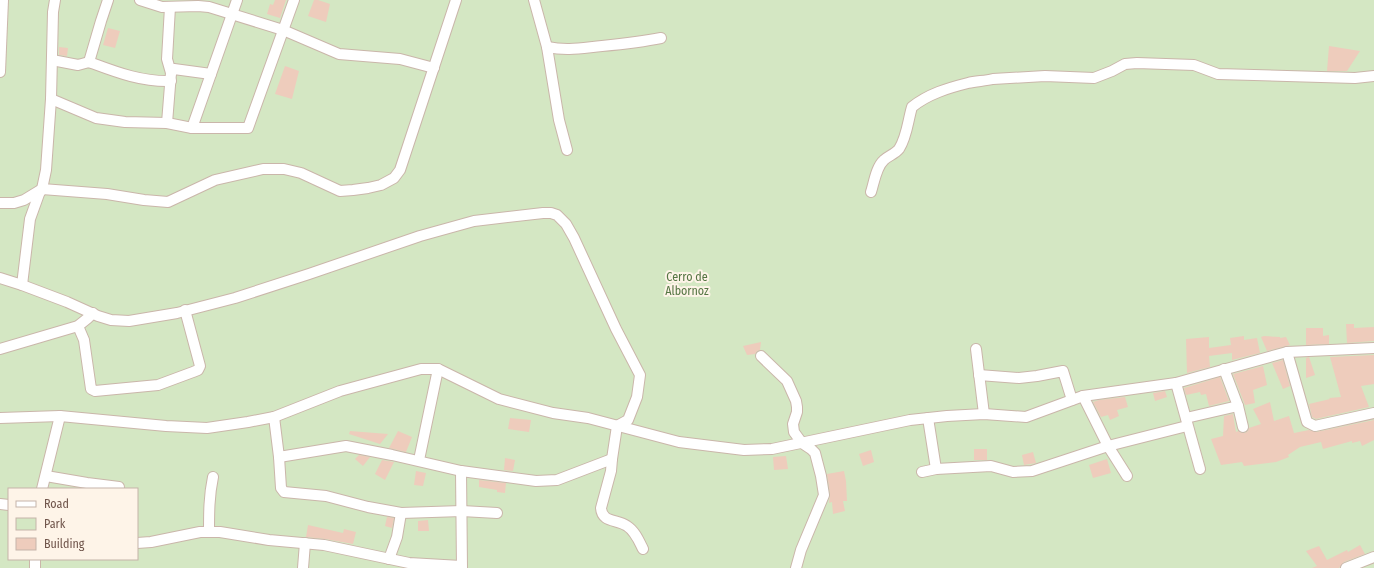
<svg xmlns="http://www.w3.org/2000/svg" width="1374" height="568" viewBox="0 0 1374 568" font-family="'Fira Sans Condensed',sans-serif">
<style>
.green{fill:#d4e7c3;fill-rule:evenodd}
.building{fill:#eeccbc}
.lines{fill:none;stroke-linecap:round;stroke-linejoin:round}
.minor-casing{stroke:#cab6aa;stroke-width:12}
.minor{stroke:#fff;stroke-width:10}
.labels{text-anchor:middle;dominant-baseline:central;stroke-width:4;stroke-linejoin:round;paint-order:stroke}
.park-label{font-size:12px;fill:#567644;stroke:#fef4e8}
</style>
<rect width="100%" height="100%" fill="#faefe3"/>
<path class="green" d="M0,0H1374V568H0ZM9,489H137V559H9Z"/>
<g class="building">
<polygon points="275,0 286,0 280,18 267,14 270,4 273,5"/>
<polygon points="314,0 318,0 330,4 326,22 308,16"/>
<polygon points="108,28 120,31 115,48 103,45"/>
<polygon points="1329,46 1360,51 1347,71 1327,71"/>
<polygon points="59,47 68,48 67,56 59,55"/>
<polygon points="285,66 299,71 292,99 275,94"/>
<polygon points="1346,324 1354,324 1354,328 1374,327 1374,341 1347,343"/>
<polygon points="1306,328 1323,328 1323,336 1329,335 1329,344 1306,345"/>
<polygon points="1244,336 1244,340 1257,338 1260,353 1232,360 1232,353 1209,356 1210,367 1187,373 1186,339 1209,337 1209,348 1231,345 1230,338"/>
<polygon points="1264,336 1280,337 1280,338 1286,337 1290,345 1267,351 1261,337"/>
<polygon points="761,342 760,350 757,351 755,354 747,355 743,346"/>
<polygon points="1374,355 1374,384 1361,386 1369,407 1316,419 1312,417 1309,404 1330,399 1329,398 1341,397 1330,357"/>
<polygon points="1309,357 1315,375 1306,378 1306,358"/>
<polygon points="1283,360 1290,386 1283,389 1272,363"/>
<polygon points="1263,366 1267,385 1253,390 1255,403 1245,405 1233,374"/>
<polygon points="1220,377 1229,401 1209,406 1206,394 1201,395 1200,392 1186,395 1184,388"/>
<polygon points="1165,391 1167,397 1155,401 1153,393"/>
<polygon points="1125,397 1128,407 1117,410 1119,416 1110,420 1108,415 1101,417 1093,402 1099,400"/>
<polygon points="1270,402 1274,421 1289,416 1294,433 1309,430 1316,432 1374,420 1374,440 1362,446 1360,441 1352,443 1352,441 1323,449 1321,442 1300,447 1288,455 1289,457 1276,462 1244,466 1242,462 1221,465 1211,439 1223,436 1224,416 1233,414 1236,432 1238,431 1242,433 1245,433 1248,431 1249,428 1261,424 1253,409"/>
<polygon points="510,418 531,420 529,432 508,429"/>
<polygon points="350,431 388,434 380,444 349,434"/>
<polygon points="398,431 412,437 406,452 389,448"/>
<rect x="974" y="449" width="13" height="11"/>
<polygon points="871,450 874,462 863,466 859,454"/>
<polygon points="1033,452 1036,463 1024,465 1022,455"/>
<polygon points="359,455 370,457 363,466 355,459"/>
<polygon points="786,456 788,469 774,470 773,457"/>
<polygon points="505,458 515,460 513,471 504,470"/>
<polygon points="1107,459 1111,473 1093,478 1089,465"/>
<polygon points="382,460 394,462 385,480 375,474"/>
<polygon points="416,471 426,473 423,486 414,485"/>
<polygon points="844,471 846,481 847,501 843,501 845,511 833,514 832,502 829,503 830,494 827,474"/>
<polygon points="479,480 506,483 505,493 497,492 497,490 479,487"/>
<polygon points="387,517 394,518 392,528 385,526"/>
<polygon points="428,520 429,531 418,531 418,521"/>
<polygon points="308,525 343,533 344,529 356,532 353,544 325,539 306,537"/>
<polygon points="1360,545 1365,554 1344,562 1339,568 1312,568 1317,566 1306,551 1319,546 1327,560 1347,550 1348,552"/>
</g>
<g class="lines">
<defs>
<g id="minor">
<path d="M108,0L101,21L89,62C116,72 141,82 171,81"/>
<polyline points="140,0 162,7 198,6 209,7 283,30 339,54 400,59 434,68"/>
<polyline points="534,0 547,47 559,120 567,150"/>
<polyline points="170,7 167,59 171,73"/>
<path d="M547,47C568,51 581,48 602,46C622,44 641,42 661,38"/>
<polyline points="52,60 78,65 89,62"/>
<polyline points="0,72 3,0"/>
<polyline points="51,99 96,118 125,122 167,123 192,128 248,128 294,0"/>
<polyline points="167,123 171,73 174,69 211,74"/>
<polyline points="192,128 237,0"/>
<path d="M871,192C874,183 876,167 884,160C888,156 895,154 899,149C907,137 908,120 912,107C928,94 948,88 968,83C976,81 985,81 993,79L1045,76L1094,78L1112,71L1125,64L1137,63L1194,65L1218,74L1355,78L1374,76"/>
<polyline points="0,203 14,203 24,200 42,189 107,194 144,200 168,202 215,180 263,169 284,169 301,173 340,191 353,190 368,188 381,185 394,178 400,170 456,0"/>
<path d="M0,278L22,285L67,302L98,316L111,320L129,321L177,313L235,298L309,274L420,236L474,221L543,213H551L557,215L566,224L574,238L616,329L640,375L637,397L628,420L617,426L612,459L611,471L601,508C602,523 617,519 627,526C635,531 639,541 643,549"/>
<polyline points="22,285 30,219 39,194 42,189 46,170 51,99 53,12 55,0"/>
<polyline points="78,326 84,340 91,389 95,391 158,385 193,372 198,370 200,366 185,310"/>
<polyline points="0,349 78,326 88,318 93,313"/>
<polyline points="976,349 984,414"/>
<polyline points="1287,352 1307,422 1315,426 1374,413"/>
<polyline points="761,356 787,381 796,401 797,407 797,412 793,424 794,432 802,443 811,449 815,453 821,476 824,495 801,550 796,568"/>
<polyline points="1224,369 1238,406 1243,427"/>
<polyline points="979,375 1019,378 1037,376 1063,371 1072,400"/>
<polyline points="1176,383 1200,469"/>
<polyline points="1083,396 1108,446 1127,476"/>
<polyline points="274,417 279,457 346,446 392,455 461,471 536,481 557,480 612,459"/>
<polyline points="0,418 60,416 166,426 207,428 248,422 274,417 340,391 421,369 438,369 499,399 553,413 588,418 679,442 744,450 772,449 910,420 947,416 984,414 1026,417 1083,396 1176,383 1287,352 1374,348"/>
<polyline points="928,418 936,469"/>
<polyline points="1186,418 1238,406"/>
<polyline points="279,457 281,488 284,492 326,496 368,507 401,513 462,511 497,513"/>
<polyline points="419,460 438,369"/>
<polyline points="461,471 462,568"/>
<polyline points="922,472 936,469 991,466 1013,472 1032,471 1108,446 1187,426"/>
<polyline points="46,476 87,483 119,487"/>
<polyline points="42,489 60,416"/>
<polyline points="0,504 9,505"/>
<path d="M209,532C209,513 209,496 213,477"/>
<polyline points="137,543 151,542 200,532 220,532 269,540 324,545 409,563 461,566"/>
<polyline points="389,559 397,537 401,513"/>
<polyline points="35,568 35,559"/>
<polyline points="303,568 305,543"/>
<polyline points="1346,568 1374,557"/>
</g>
</defs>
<use href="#minor" class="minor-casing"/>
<use href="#minor" class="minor"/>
</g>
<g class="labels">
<g class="park-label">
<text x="687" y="277">Cerro de<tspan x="687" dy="14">Albornoz</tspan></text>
</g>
</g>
<rect x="8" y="488" width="130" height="72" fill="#fef4e8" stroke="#c5b4a9"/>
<rect x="16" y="501" width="20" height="6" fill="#ffffff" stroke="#c5b4a9"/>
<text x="44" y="508" font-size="12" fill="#70554b">Road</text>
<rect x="16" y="518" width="20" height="12" fill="#d4e7c3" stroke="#c5b4a9"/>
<text x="44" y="528" font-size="12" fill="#70554b">Park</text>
<rect x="16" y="538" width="20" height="12" fill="#eeccbc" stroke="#c5b4a9"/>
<text x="44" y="548" font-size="12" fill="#70554b">Building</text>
</svg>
